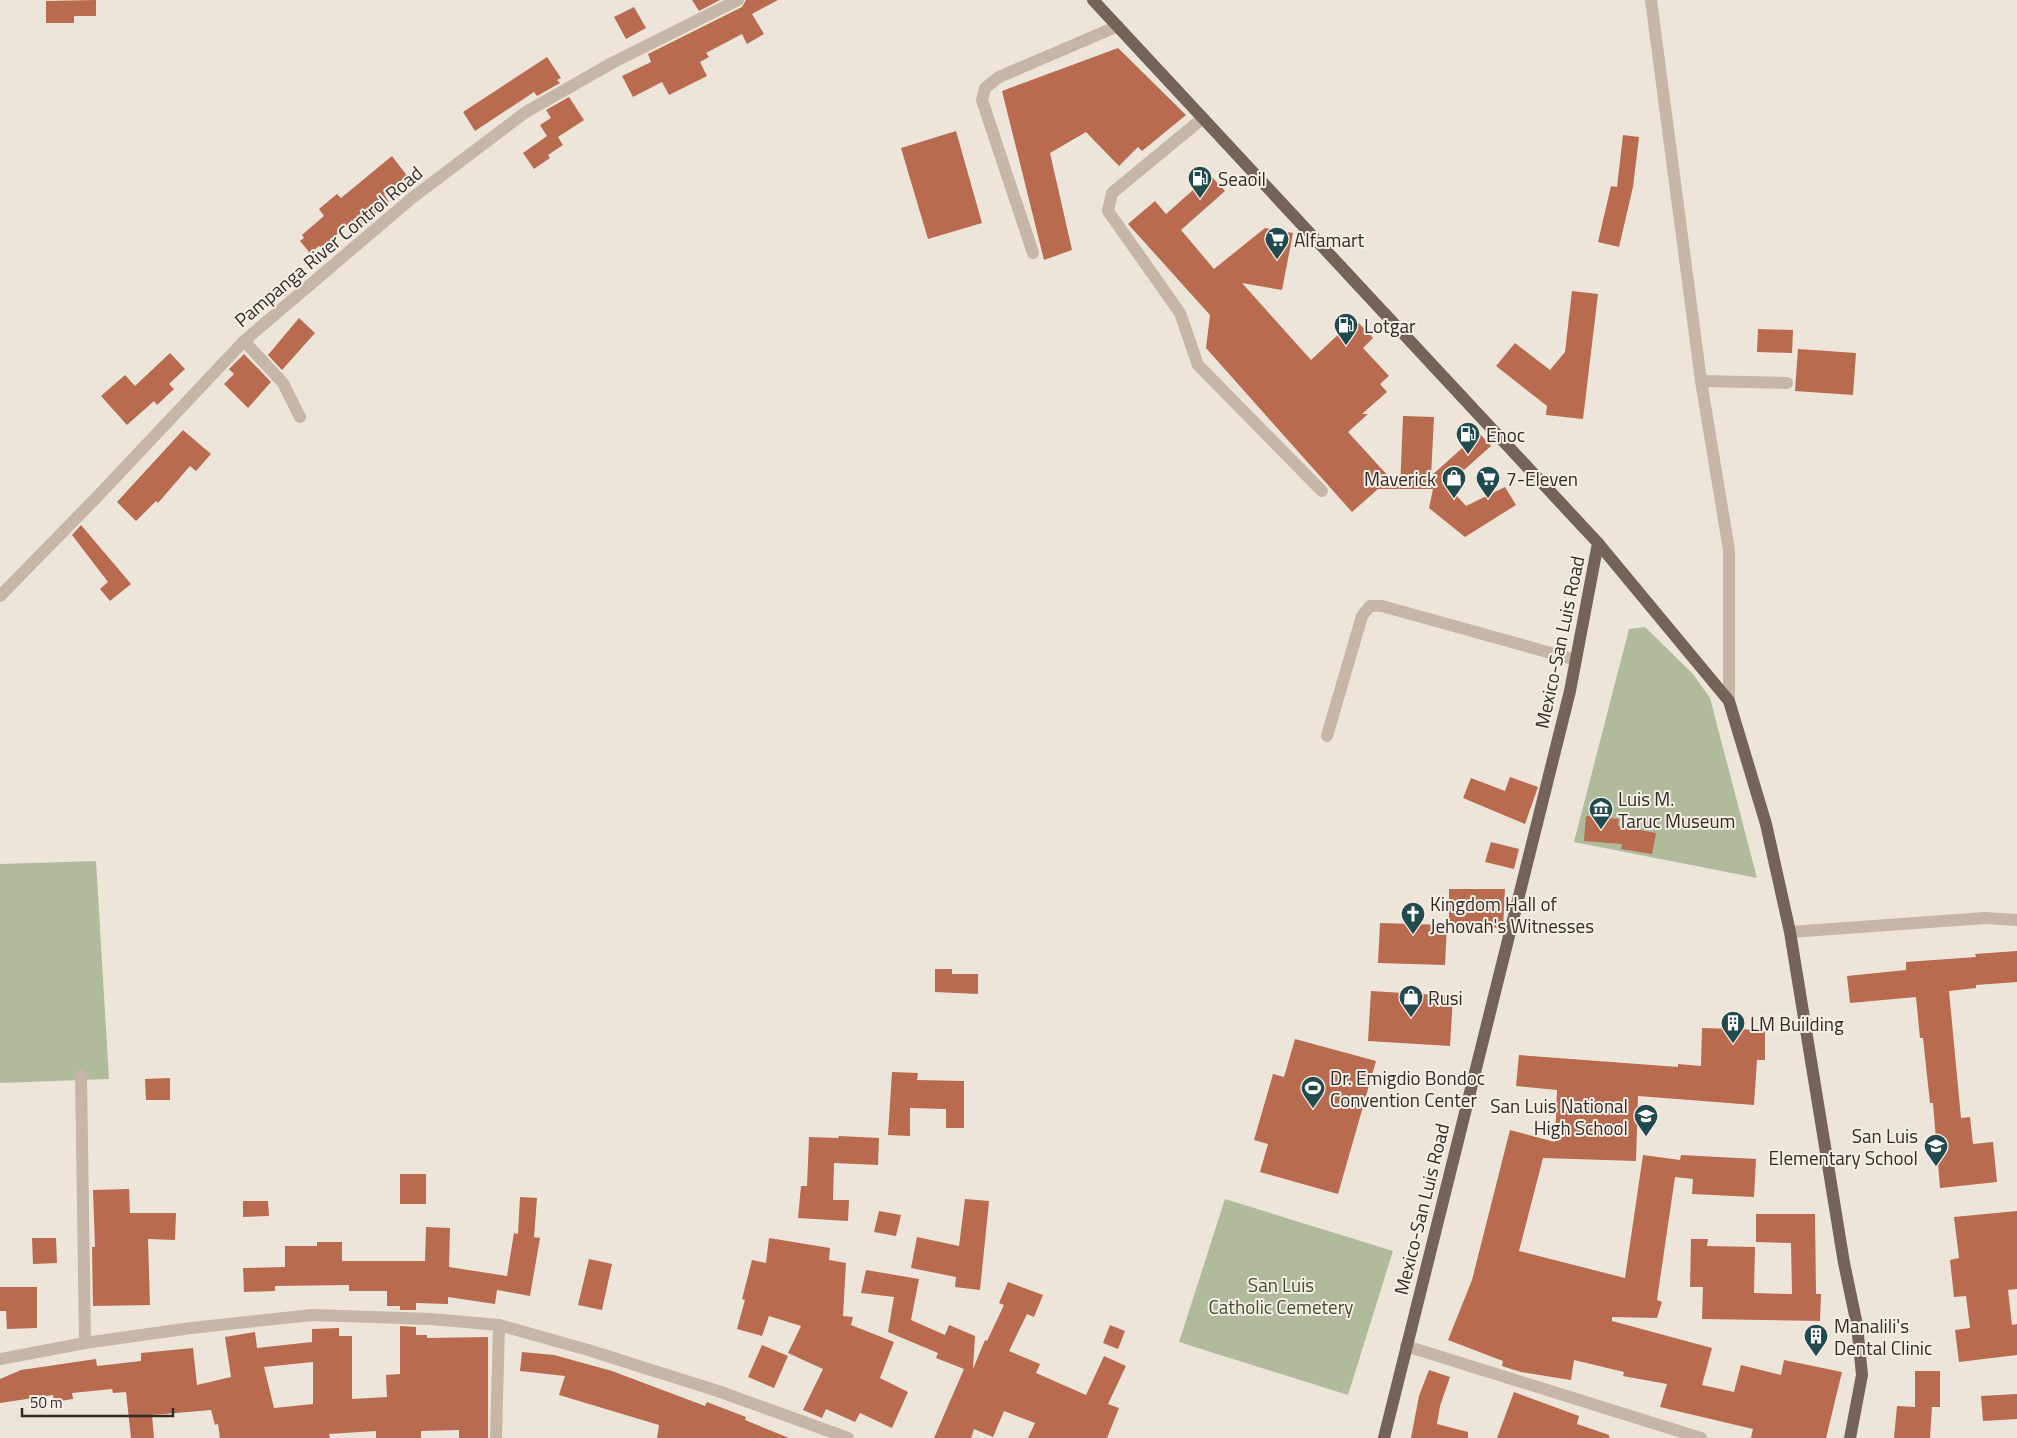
<svg xmlns="http://www.w3.org/2000/svg" width="2017" height="1438" viewBox="0 0 2017 1438" font-family="'Titillium Web',sans-serif">
<style>
.green{fill:#b0bb9c}
.building{fill:#b86b4e;fill-rule:evenodd}
.lines{fill:none;stroke-linecap:round;stroke-linejoin:round}
.minor{stroke:#c5b6a7;stroke-width:12}
.major{stroke:#736359;stroke-width:12}
.labels{text-anchor:middle;dominant-baseline:central;stroke-width:4;stroke-linejoin:round;paint-order:stroke}
.poi-label{font-size:19px;fill:#322b27;stroke:#f7efe5;text-anchor:start}
.street-label{font-size:19px;fill:#322b27;stroke:#f7efe5}
.park-label{font-size:19px;fill:#414e2d;stroke:#f7efe5}
</style>
<rect width="100%" height="100%" fill="#eee5da"/>
<g class="green">
<polygon points="1645,627 1693,674 1710,698 1757,878 1574,842 1629,629"/>
<polygon points="96,861 109,1079 0,1083 0,864"/>
<polygon points="1225,1199 1393,1251 1348,1395 1179,1342"/>
</g>
<g class="building">
<polygon points="96,0 96,16 74,16 74,23 46,23 46,1"/>
<polygon points="692,0 720,0 699,11"/>
<polygon points="746,0 778,0 752,14 764,34 747,44 742,34 706,53 709,57 700,62 707,76 669,95 662,82 633,97 622,76 651,62 648,54 742,7"/>
<polygon points="634,7 646,28 626,39 614,17"/>
<polygon points="1118,48 1186,115 1142,151 1138,147 1119,166 1086,132 1050,153 1072,250 1044,260 1002,91"/>
<polygon points="547,57 561,78 557,80 560,83 537,96 534,92 475,131 463,112"/>
<polygon points="569,97 584,120 558,137 563,145 548,155 550,158 534,169 523,153 547,136 540,125 551,118 546,110"/>
<polygon points="956,131 982,223 928,239 901,148"/>
<polygon points="1623,135 1639,137 1633,187 1619,247 1598,242 1611,186 1617,187"/>
<polygon points="392,156 408,177 384,194 389,202 358,227 352,220 322,248 319,246 310,253 300,241 304,238 302,235 324,216 319,209 337,194 341,198"/>
<polygon points="1210,175 1225,191 1181,230 1214,269 1265,228 1293,233 1282,290 1242,283 1311,360 1355,319 1373,338 1363,348 1389,376 1380,384 1387,392 1362,414 1368,414 1348,432 1400,489 1378,489 1352,512 1206,348 1210,315 1128,224 1155,201 1166,214"/>
<polygon points="1572,291 1598,294 1583,419 1546,415 1547,406 1496,366 1515,343 1550,370 1565,352"/>
<polygon points="299,318 315,333 282,370 268,355"/>
<polygon points="1758,329 1793,330 1792,353 1757,352"/>
<polygon points="1798,349 1856,353 1853,395 1795,391"/>
<polygon points="170,353 185,369 169,384 174,389 157,405 154,401 127,425 101,396 125,375 135,386"/>
<polygon points="244,354 271,382 248,408 224,384 234,374 229,369"/>
<polygon points="1403,416 1434,417 1431,476 1479,433 1491,446 1447,485 1466,506 1505,487 1516,505 1465,537 1429,508 1433,489 1400,489"/>
<polygon points="183,430 211,454 196,471 190,466 158,503 156,501 136,521 117,502"/>
<polygon points="81,525 131,584 110,601 100,589 108,582 72,535"/>
<polygon points="1510,777 1538,787 1525,824 1463,798 1471,778 1505,791"/>
<polygon points="1586,816 1619,819 1618,826 1656,833 1652,854 1621,849 1622,844 1584,841"/>
<polygon points="1491,842 1519,849 1514,869 1485,862"/>
<polygon points="1449,889 1505,889 1503,928 1449,927"/>
<polygon points="1380,923 1447,925 1445,965 1378,963"/>
<polygon points="2017,951 2017,982 1976,985 1976,988 1949,991 1961,1118 1970,1117 1973,1144 1993,1142 1997,1182 1940,1188 1933,1103 1930,1103 1923,1038 1920,1038 1916,997 1850,1003 1847,976 1906,970 1906,962 1976,957 1975,954"/>
<polygon points="935,969 952,969 952,974 978,974 978,994 935,992"/>
<polygon points="1371,991 1453,996 1450,1046 1368,1041"/>
<polygon points="1702,1028 1765,1030 1765,1060 1757,1060 1754,1105 1638,1096 1636,1161 1543,1158 1519,1251 1625,1278 1643,1155 1680,1160 1681,1155 1756,1159 1754,1197 1692,1194 1693,1179 1675,1177 1657,1300 1662,1302 1657,1318 1612,1317 1612,1321 1712,1348 1702,1385 1734,1392 1741,1365 1781,1375 1784,1360 1842,1372 1826,1438 1751,1438 1753,1429 1660,1407 1667,1384 1623,1376 1624,1372 1574,1360 1571,1380 1521,1372 1502,1366 1503,1361 1448,1340 1472,1280 1510,1130 1555,1142 1557,1090 1516,1086 1519,1055 1678,1067 1678,1064 1701,1066"/>
<polygon points="1295,1039 1376,1061 1338,1194 1260,1172 1268,1144 1254,1140 1273,1074 1284,1077"/>
<polygon points="892,1072 918,1073 917,1080 964,1081 964,1128 946,1128 946,1109 910,1108 910,1136 888,1135"/>
<polygon points="170,1078 170,1100 146,1100 145,1079"/>
<polygon points="839,1136 879,1138 878,1165 834,1163 833,1200 849,1200 848,1221 798,1218 801,1186 807,1186 809,1137 838,1138"/>
<rect x="400" y="1174" width="26" height="30"/>
<polygon points="129,1189 130,1213 176,1213 175,1240 148,1239 150,1305 93,1306 92,1247 95,1247 93,1190"/>
<polygon points="520,1197 537,1198 534,1237 540,1238 530,1296 497,1290 495,1304 448,1297 448,1304 416,1303 416,1310 400,1310 400,1306 387,1306 387,1291 349,1291 349,1285 275,1286 275,1291 244,1292 243,1268 285,1267 285,1246 317,1246 317,1242 342,1242 342,1261 425,1261 426,1227 450,1228 449,1267 507,1276 514,1233 518,1234"/>
<polygon points="965,1199 989,1201 980,1290 955,1287 956,1277 911,1268 917,1237 959,1246"/>
<polygon points="243,1201 268,1201 269,1216 243,1217"/>
<polygon points="879,1211 901,1215 896,1236 874,1232"/>
<polygon points="2017,1211 2017,1289 2008,1290 2012,1325 2017,1324 2017,1355 1959,1362 1955,1330 1970,1328 1966,1296 1954,1297 1950,1260 1959,1258 1954,1217"/>
<polygon points="1756,1214 1815,1214 1816,1294 1821,1294 1820,1321 1702,1319 1703,1287 1690,1287 1691,1239 1708,1239 1707,1246 1755,1247 1754,1293 1792,1294 1791,1243 1756,1242"/>
<polygon points="32,1238 56,1238 57,1263 33,1264"/>
<polygon points="769,1238 830,1248 829,1260 846,1263 843,1316 853,1317 851,1325 894,1342 880,1378 908,1392 892,1428 860,1413 855,1422 826,1409 822,1418 803,1410 823,1369 788,1353 801,1326 769,1316 762,1336 737,1329 745,1300 742,1299 752,1260 766,1263"/>
<polygon points="589,1259 612,1264 602,1310 578,1305"/>
<polygon points="866,1270 919,1279 911,1320 945,1335 949,1325 975,1336 973,1369 985,1340 987,1341 1004,1305 999,1303 1008,1282 1043,1295 1034,1317 1027,1314 1009,1351 1040,1364 1036,1373 1086,1395 1104,1356 1126,1366 1108,1404 1119,1408 1107,1438 1028,1438 1035,1423 1004,1411 993,1437 974,1429 971,1438 934,1438 964,1369 936,1358 938,1353 888,1332 894,1297 861,1293"/>
<polygon points="0,1287 37,1287 37,1328 7,1329 6,1311 0,1311"/>
<polygon points="1110,1325 1125,1331 1118,1349 1103,1343"/>
<path d="M400,1326L416,1327V1335H427V1338L488,1337V1438H459V1430L421,1431V1438H376V1431L329,1434L330,1438H220L218,1424L215,1425L211,1410L152,1415L154,1438H131L126,1392L113,1393L112,1389L72,1393L73,1399L54,1402L53,1395L0,1403V1379L21,1370L96,1359L97,1366L141,1361V1353L193,1348L197,1385L231,1377L225,1337L255,1332L257,1348L312,1342V1329L339,1328V1336H352V1399L387,1397L386,1375L400,1374ZM313,1362V1404L274,1408L264,1367Z"/>
<polygon points="762,1345 788,1356 774,1388 748,1377"/>
<polygon points="522,1352 554,1355 612,1371 705,1406 707,1402 746,1417 745,1420 789,1438 657,1438 659,1425 559,1395 565,1376 520,1371"/>
<polygon points="1429,1370 1450,1377 1440,1406 1437,1424 1468,1432 1468,1438 1411,1438 1419,1396"/>
<polygon points="1915,1371 1940,1371 1940,1407 1932,1407 1930,1438 1894,1438 1897,1406 1915,1407"/>
<polygon points="1514,1392 1579,1416 1577,1424 1609,1435 1609,1438 1497,1438"/>
<polygon points="2017,1394 2017,1419 1983,1421 1981,1396"/>
</g>
<g class="lines">
<g class="minor">
<polyline points="1651,0 1701,381 1729,550 1729,701"/>
<polyline points="1203,118 1112,193 1108,211 1180,313 1198,365 1322,491"/>
<polyline points="1033,253 982,100 985,88 999,77 1118,26"/>
<polyline points="244,341 283,383 300,417"/>
<polyline points="1701,381 1787,383"/>
<polyline points="0,596 96,498 244,341 412,198 526,112 612,63 738,0"/>
<polyline points="1327,736 1362,616 1370,606 1382,606 1576,660"/>
<polyline points="1790,932 1985,918 2017,920"/>
<polyline points="81,1075 85,1343"/>
<polyline points="1406,1346 1701,1438"/>
<polyline points="0,1359 85,1343 191,1328 312,1315 431,1319 499,1325 588,1350 718,1391 848,1438"/>
<polyline points="496,1438 499,1325"/>
</g>
<g class="major">
<polyline points="1093,0 1598,543 1570,691 1384,1438"/>
<polyline points="1598,543 1729,701 1766,824 1790,932 1844,1263 1857,1325 1862,1375 1850,1438"/>
</g>
</g>
<defs>
<symbol id="fuel-pin" viewBox="-11 -11 22 30"><path d="M0 17L-7.5 6A9.5 9.5 0 1 1 7.5 6Z" fill="#214a4f" stroke="#f7efe5"/><path d="M-5.5-6h7V0h2V4h1.3V-2.5L3-4.5l.8-.8L6-3V5H2.5V1h-1V6h-7ZM-4.2-4.7v3.2H.2V-4.7Z" fill="#fff"/></symbol>
<symbol id="supermarket-pin" viewBox="-11 -11 22 30"><path d="M0 17L-7.5 6A9.5 9.5 0 1 1 7.5 6Z" fill="#214a4f" stroke="#f7efe5"/><path d="M-6-5.5h2.5l.6 2H6L4.5 2H-2.5L-4.4-4H-6ZM-1.5 3.2a1.3 1.3 0 1 0 .1 0ZM3 3.2a1.3 1.3 0 1 0 .1 0Z" fill="#fff"/></symbol>
<symbol id="shop-pin" viewBox="-11 -11 22 30"><path d="M0 17L-7.5 6A9.5 9.5 0 1 1 7.5 6Z" fill="#214a4f" stroke="#f7efe5"/><path d="M-5-2.5h2.3a2.7 3.5 0 0 1 5.4 0H5L5.5 6h-11ZM-1.5-2.5h3a1.5 2.3 0 0 0-3 0Z" fill="#fff"/></symbol>
<symbol id="museum-pin" viewBox="-11 -11 22 30"><path d="M0 17L-7.5 6A9.5 9.5 0 1 1 7.5 6Z" fill="#214a4f" stroke="#f7efe5"/><path d="M0-6L6-3V-2H-6V-3ZM-5-1h2V3h-2ZM-1-1h2V3h-2ZM3-1h2V3H3ZM-6 4H6V6H-6Z" fill="#fff"/></symbol>
<symbol id="church-pin" viewBox="-11 -11 22 30"><path d="M0 17L-7.5 6A9.5 9.5 0 1 1 7.5 6Z" fill="#214a4f" stroke="#f7efe5"/><path d="M-1.2-6h2.4v3.5h3.3v2.4h-3.3V6h-2.4V-.1h-3.3v-2.4h3.3Z" fill="#fff"/></symbol>
<symbol id="building-pin" viewBox="-11 -11 22 30"><path d="M0 17L-7.5 6A9.5 9.5 0 1 1 7.5 6Z" fill="#214a4f" stroke="#f7efe5"/><path d="M-4-6H4V6H1V3H-1V6H-4ZM-2.5-4.3h1.7v1.8h-1.7ZM.8-4.3h1.7v1.8H.8ZM-2.5-1h1.7V.8h-1.7ZM.8-1h1.7V.8H.8Z" fill="#fff"/></symbol>
<symbol id="stadium-pin" viewBox="-11 -11 22 30"><path d="M0 17L-7.5 6A9.5 9.5 0 1 1 7.5 6Z" fill="#214a4f" stroke="#f7efe5"/><path d="M0-5a6.5 5 0 1 0 0 10a6.5 5 0 1 0 0-10ZM-3.5-1.8h7v3.6h-7Z" fill="#fff"/></symbol>
<symbol id="school-pin" viewBox="-11 -11 22 30"><path d="M0 17L-7.5 6A9.5 9.5 0 1 1 7.5 6Z" fill="#214a4f" stroke="#f7efe5"/><path d="M0-5L7-2L0 1L-7-2ZM-4 1L0 2.5L4 1V4Q0 6-4 4Z" fill="#fff"/></symbol>
</defs>
<g fill-rule="evenodd">
<use href="#fuel-pin" x="1186" y="164" width="28" height="38"/>
<use href="#supermarket-pin" x="1263" y="225" width="28" height="38"/>
<use href="#fuel-pin" x="1332" y="311" width="28" height="38"/>
<use href="#fuel-pin" x="1454" y="420" width="28" height="38"/>
<use href="#shop-pin" x="1440" y="464" width="28" height="38"/>
<use href="#supermarket-pin" x="1474" y="464" width="28" height="38"/>
<use href="#museum-pin" x="1587" y="795" width="28" height="38"/>
<use href="#church-pin" x="1399" y="900" width="28" height="38"/>
<use href="#shop-pin" x="1397" y="983" width="28" height="38"/>
<use href="#building-pin" x="1719" y="1009" width="28" height="38"/>
<use href="#stadium-pin" x="1299" y="1074" width="28" height="38"/>
<use href="#school-pin" x="1632" y="1102" width="28" height="38"/>
<use href="#school-pin" x="1922" y="1132" width="28" height="38"/>
<use href="#building-pin" x="1802" y="1322" width="28" height="38"/>
</g>
<g class="labels">
<g class="poi-label">
<text x="1218" y="178">Seaoil</text>
<text x="1294" y="239">Alfamart</text>
<text x="1364" y="325">Lotgar</text>
<text x="1486" y="434">Enoc</text>
<text x="1436" y="478" text-anchor="end">Maverick</text>
<text x="1506" y="478">7-Eleven</text>
<text x="1618" y="798">Luis M.<tspan x="1618" dy="22">Taruc Museum</tspan></text>
<text x="1430" y="903">Kingdom Hall of<tspan x="1430" dy="22">Jehovah's Witnesses</tspan></text>
<text x="1428" y="997">Rusi</text>
<text x="1750" y="1023">LM Building</text>
<text x="1330" y="1077">Dr. Emigdio Bondoc<tspan x="1330" dy="22">Convention Center</tspan></text>
<text x="1628" y="1105" text-anchor="end">San Luis National<tspan x="1628" dy="22">High School</tspan></text>
<text x="1918" y="1135" text-anchor="end">San Luis<tspan x="1918" dy="22">Elementary School</tspan></text>
<text x="1834" y="1325">Manalili's<tspan x="1834" dy="22">Dental Clinic</tspan></text>
</g>
<g class="street-label">
<text transform="translate(328 246) rotate(-40)">Pampanga River Control Road</text>
<text transform="translate(1559 642) rotate(-78)">Mexico-San Luis Road</text>
<text transform="translate(1421 1209) rotate(-76)">Mexico-San Luis Road</text>
</g>
<g class="park-label">
<text x="1281" y="1284">San Luis<tspan x="1281" dy="22">Catholic Cemetery</tspan></text>
</g>
</g>
<path d="M22 1408v8h151v-8" fill="none" stroke="#322b27" stroke-width="2.5"/>
<text x="30" y="1408" font-size="15" fill="#322b27" stroke="#f7efe5" stroke-width="4" paint-order="stroke">50 m</text>
</svg>
